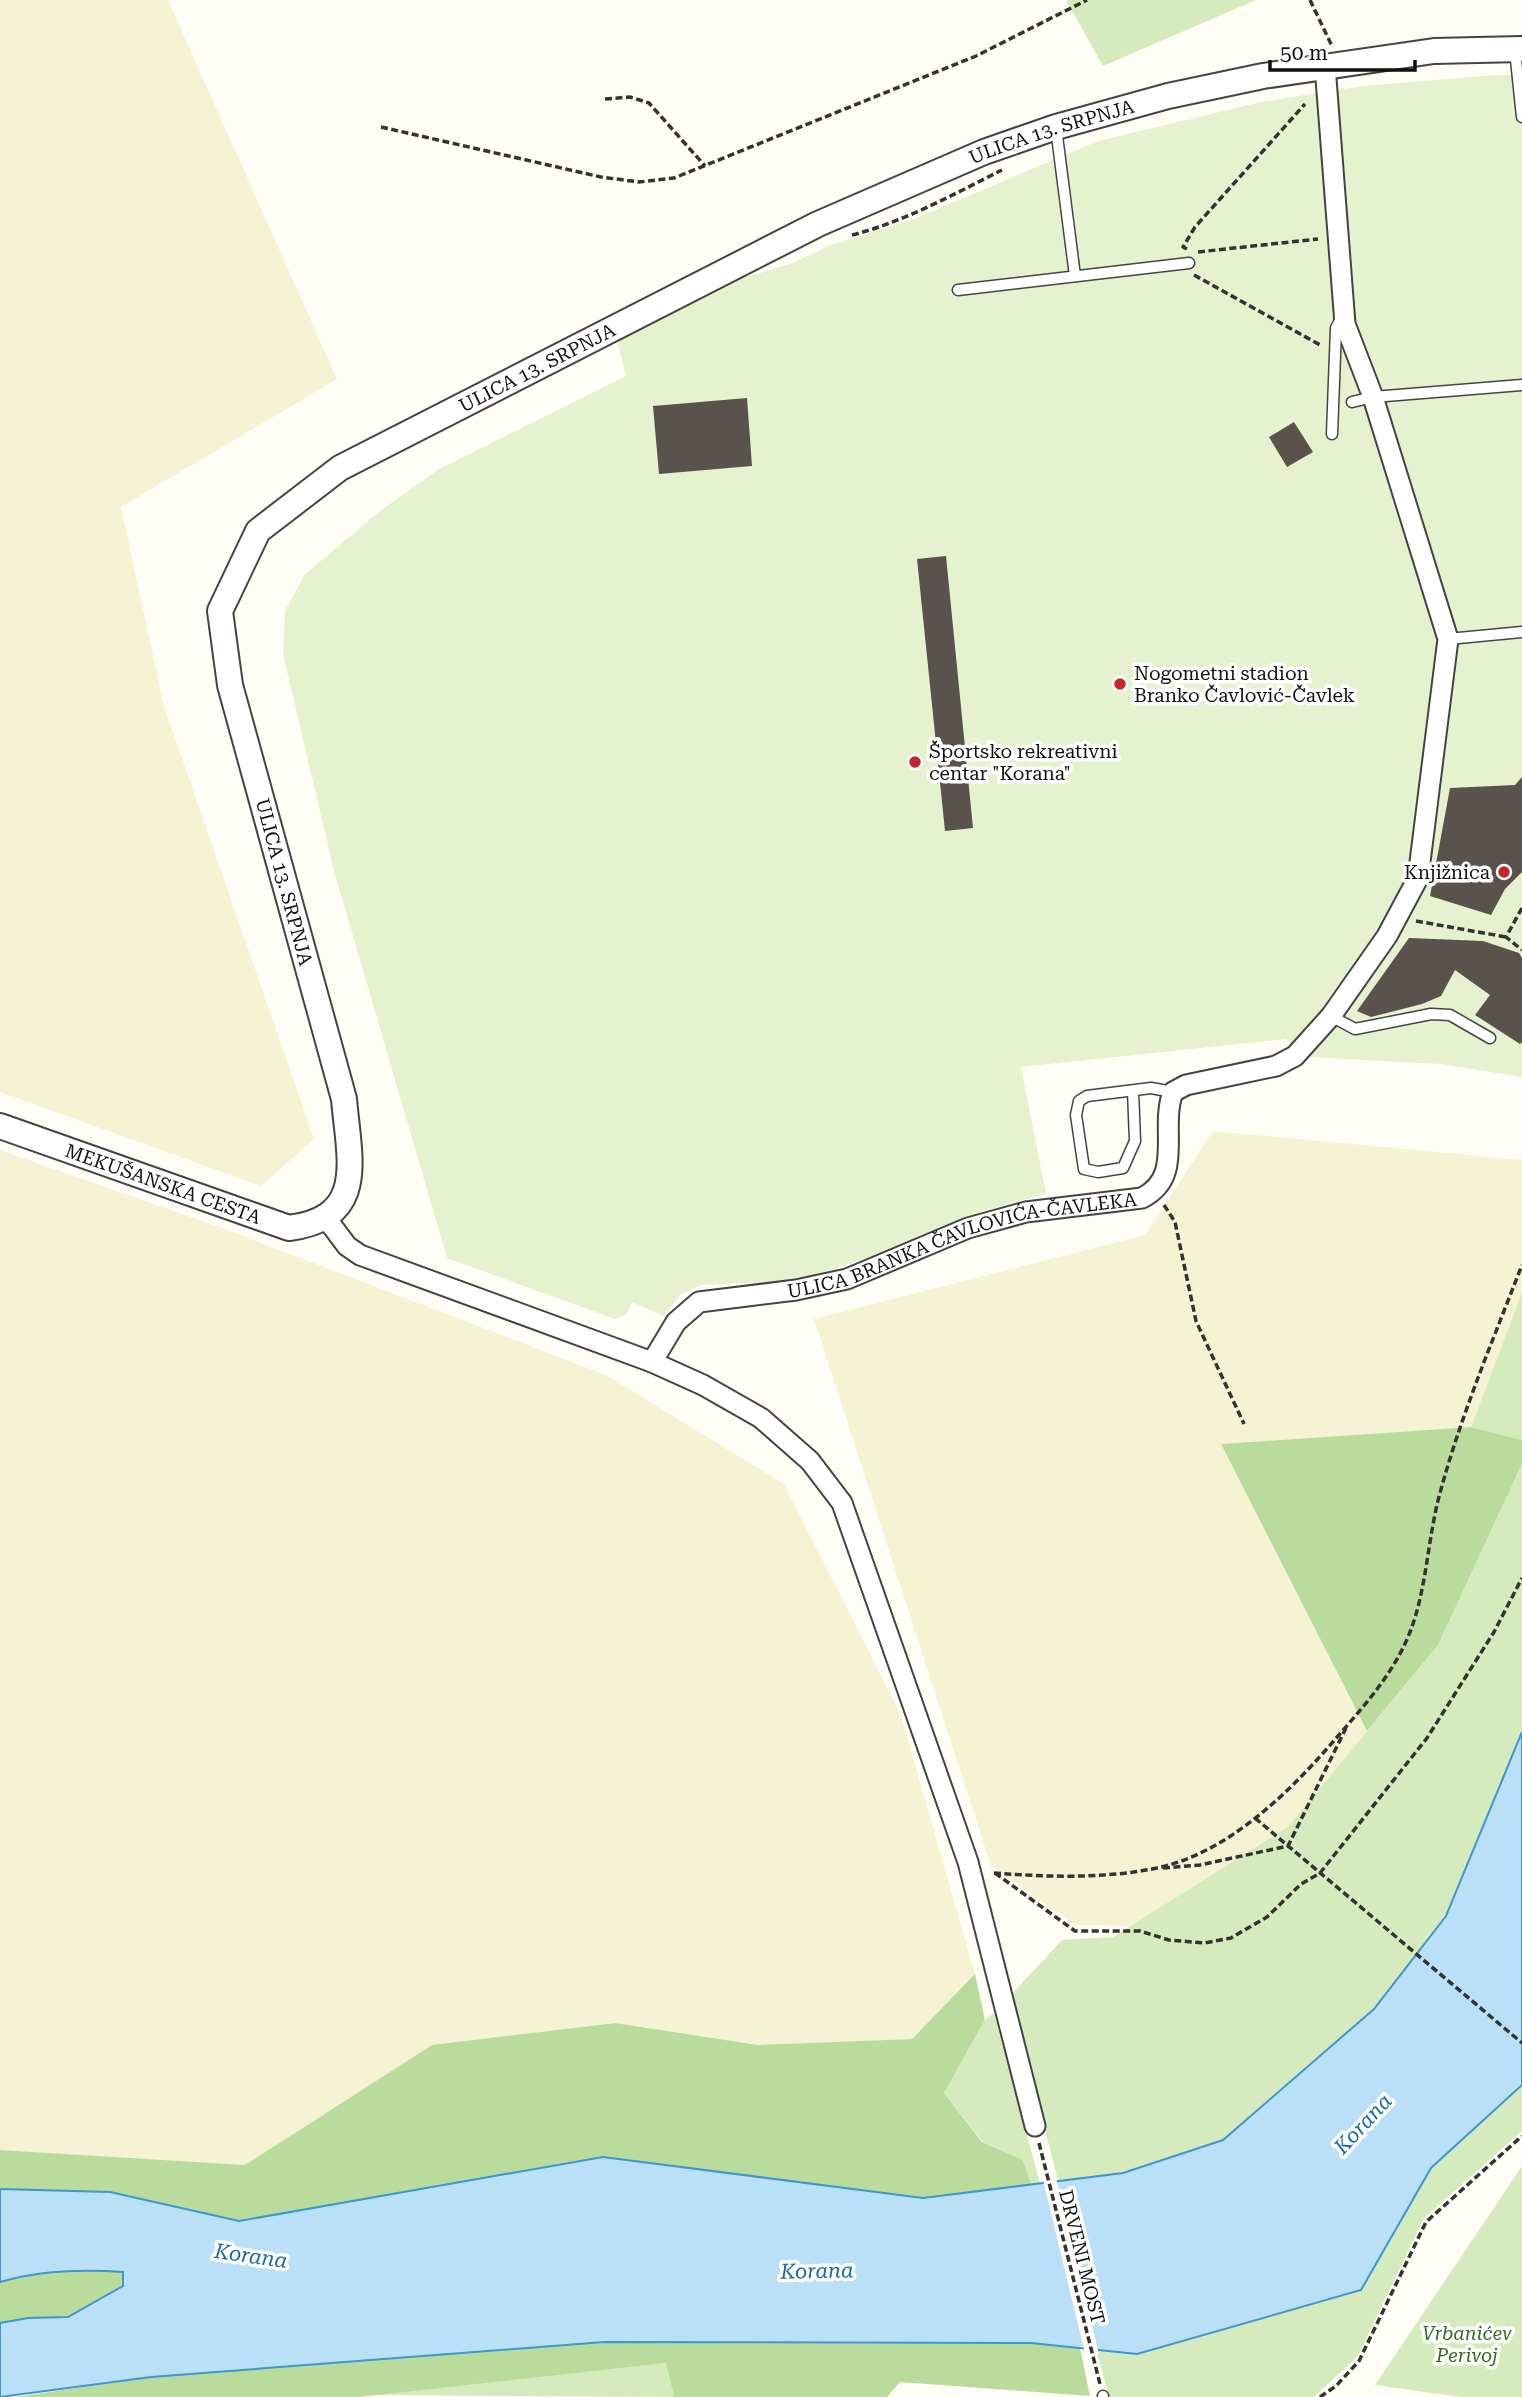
<svg xmlns="http://www.w3.org/2000/svg" width="1522" height="2397" viewBox="0 0 1522 2397" font-family="'Roboto Serif',serif">
<style>
.farmland{fill:#f6f3d4}
.green{fill:#d5ebbd}
.forest{fill:#b9dc9c}
.pitch{fill:#e6f2cf}
.water{fill:#b9e0f7;stroke:#3f96cf;stroke-width:2}
.pier{fill:#fffdf5}
.building{fill:#5a524d}
.lines{fill:none;stroke-linecap:round;stroke-linejoin:round}
.service-casing{stroke:#444;stroke-width:13}
.minor-casing{stroke:#444;stroke-width:23}
.tertiary-casing{stroke:#444;stroke-width:28}
.path{stroke:#333;stroke-width:3.5;stroke-dasharray:7 3.5;stroke-linecap:butt}
.service{stroke:#fff;stroke-width:10}
.minor{stroke:#fff;stroke-width:19}
.tertiary{stroke:#fff;stroke-width:24}
.poi-dot{fill:#c4262e;stroke:#fff;stroke-width:2.5}
.labels{text-anchor:middle;dominant-baseline:central;stroke-width:7;stroke-linejoin:round;paint-order:stroke}
.street-label{font-size:19px;fill:#111;stroke:#fff}
.poi-label{font-size:19px;fill:#111;stroke:#fff;text-anchor:start}
.park-label{font-size:19px;font-style:italic;fill:#2f6b1f;stroke:#fff}
.water-label{font-size:21px;font-style:italic;fill:#1768a6;stroke:#fff}
</style>
<rect width="100%" height="100%" fill="#fffdf5"/>
<g class="farmland">
<polygon points="0,0 168,0 337,379 121,507 164,706 314,1139 261,1186 0,1092"/>
<polygon points="1213,1131 1522,1160 1522,1293 1471,1427 1221,1444 1367,1731 1288,1827 1133,1926 1075,1925 991,1866 814,1319 1145,1235"/>
<polygon points="0,1150 222,1228 606,1375 784,1484 901,1715 975,1974 912,2039 758,2045 615,2023 432,2045 245,2165 0,2150"/>
</g>
<g class="green">
<polygon points="1066,0 1256,0 1103,66"/>
<polygon points="1522,1293 1522,1440 1471,1427"/>
<polygon points="1522,1464 1522,1732 1446,1916 1374,2009 1223,2140 1123,2173 1058,2181 1011,1995 1062,1940 1113,1937 1288,1827 1438,1645"/>
<polygon points="994,2013 1040,2183 1031,2185 1023,2160 983,2142 944,2093 985,2020"/>
<polygon points="1522,2085 1522,2131 1424,2218 1358,2356 1314,2397 1109,2397 1096,2350 1137,2354 1361,2290 1431,2168"/>
<polygon points="1522,2166 1522,2397 1460,2397 1375,2385"/>
<polygon points="666,2363 674,2397 359,2395"/>
</g>
<g class="forest">
<polygon points="1471,1427 1522,1440 1522,1464 1438,1645 1367,1731 1221,1444"/>
<polygon points="975,1974 985,2020 944,2093 982,2142 1023,2160 1031,2185 923,2198 603,2157 239,2221 110,2192 0,2189 0,2150 245,2165 432,2045 615,2023 758,2045 912,2039"/>
<polygon points="90,2269 123,2272 123,2286 68,2317 28,2318 0,2323 0,2282 29,2273"/>
<polygon points="604,2342 1031,2343 1080,2348 1090,2396 900,2382 887,2397 674,2397 666,2363 359,2397 16,2397 151,2377"/>
</g>
<polygon class="pitch" points="1495,75 1522,75 1522,1077 1441,1064 1308,1057 1286,1039 1021,1067 1046,1194 979,1212 884,1252 822,1273 771,1282 701,1285 680,1295 664,1316 632,1302 627,1314 615,1319 447,1258 334,871 283,654 285,611 305,574 380,511 439,469 626,376 617,340 736,280 793,263 828,246 914,219 1098,141 1261,102 1363,86"/>
<path class="water" d="M1522,1732V2085L1431,2168L1361,2290L1137,2354L1031,2343L604,2342L151,2377L0,2397V2323L28,2318L68,2317L123,2286V2272C81,2269 40,2270 0,2282V2189L110,2192L239,2221L603,2157L923,2198L1123,2173L1223,2140L1374,2009L1446,1916Z"/>
<polygon class="pier" points="1056,2178 1099,2354 1085,2353 1043,2180"/>
<g class="building">
<polygon points="747,398 752,466 659,474 653,406"/>
<polygon points="1294,422 1313,452 1287,467 1269,437"/>
<polygon points="946,556 973,828 945,831 917,559"/>
<polygon points="1522,777 1522,872 1505,889 1491,915 1430,896 1450,788 1515,785"/>
<polygon points="1409,938 1483,941 1519,953 1522,958 1522,1042 1520,1044 1475,1015 1490,995 1455,970 1441,996 1422,1004 1371,1017 1357,1011"/>
</g>
<g class="lines">
<defs>
<g id="service">
<polyline points="1515,50 1522,117"/>
<polyline points="1056,128 1075,276"/>
<polyline points="958,290 1189,263"/>
<polyline points="1352,402 1373,397 1522,385"/>
<polyline points="1332,434 1336,328 1342,317"/>
<polyline points="1448,639 1522,632"/>
<polyline points="1331,1016 1355,1029 1431,1014 1450,1015 1490,1038"/>
<polyline points="1133,1091 1135,1141 1123,1168 1098,1172 1084,1169 1076,1115 1079,1101 1087,1096 1151,1088 1173,1092"/>
<polyline points="1103,2396 1103,2397"/>
</g>
<g id="minor">
<polyline points="326,1218 347,1246 360,1255 652,1362 703,1385 761,1418 810,1461 842,1503 968,1862 1035,2126"/>
<path id="s1" d="M652,1362L676,1322L699,1302L796,1290L847,1279L968,1228L1026,1212L1142,1198C1185,1176 1159,1130 1173,1092L1186,1085L1276,1066L1295,1056L1331,1016L1387,936L1418,878L1448,639L1373,397L1345,324L1325,66"/>
</g>
<g id="tertiary">
<path id="s2" d="M0,1126L289,1228C368,1218 349,1159 344,1099L230,685L220,611L258,531L340,468L818,224L984,152L1056,127L1168,96L1263,76L1434,51L1522,49"/>
</g>
</defs>
<use href="#service" class="service-casing"/>
<use href="#minor" class="minor-casing"/>
<use href="#tertiary" class="tertiary-casing"/>
<g class="path">
<polyline points="1310,0 1332,46"/>
<polyline points="605,99 630,97 649,103 705,166"/>
<polyline points="381,127 601,177 639,182 674,178 976,56 1087,0"/>
<path d="M852,235C904,222 954,194 1002,170"/>
<polyline points="1187,249 1183,247 1195,227 1305,104"/>
<polyline points="1198,252 1318,239"/>
<polyline points="1194,275 1322,346"/>
<polyline points="1522,908 1506,937 1522,950"/>
<polyline points="1416,921 1506,937"/>
<polyline points="1164,1205 1175,1222 1196,1321 1244,1424"/>
<polyline points="1255,1818 1522,2043"/>
<polyline points="1163,1868 1200,1865 1288,1846 1346,1728"/>
<path d="M994,1873C1047,1877 1104,1879 1157,1868C1229,1853 1292,1790 1338,1736C1364,1706 1392,1675 1408,1637C1427,1592 1427,1540 1440,1493C1461,1415 1493,1340 1522,1265"/>
<polyline points="995,1873 1075,1931 1140,1931 1169,1940 1204,1943 1231,1938 1267,1917 1301,1884 1320,1873 1427,1738 1494,1632 1522,1578"/>
<polyline points="1039,2143 1100,2384"/>
<polyline points="1320,2397 1336,2386 1359,2361 1426,2222 1522,2136"/>
</g>
<use href="#service" class="service"/>
<use href="#minor" class="minor"/>
<use href="#tertiary" class="tertiary"/>
</g>
<g class="poi-dot">
<circle cx="1120" cy="684" r="7"/>
<circle cx="915" cy="762" r="7"/>
<circle cx="1504" cy="872" r="7"/>
</g>
<g class="labels">
<g class="street-label">
<text stroke="none"><textPath href="#s2" startOffset="1955">ULICA 13. SRPNJA</textPath></text>
<text stroke="none"><textPath href="#s2" startOffset="1388">ULICA 13. SRPNJA</textPath></text>
<text transform="translate(284 882) rotate(75)">ULICA 13. SRPNJA</text>
<text stroke="none"><textPath href="#s2" startOffset="173">MEKUŠANSKA CESTA</textPath></text>
<text stroke="none"><textPath href="#s1" startOffset="348">ULICA BRANKA ČAVLOVIĆA-ČAVLEKA</textPath></text>
<text transform="translate(1082 2257) rotate(76)">DRVENI MOST</text>
</g>
<g class="poi-label">
<text x="1134" y="673">Nogometni stadion<tspan x="1134" dy="22">Branko Čavlović-Čavlek</tspan></text>
<text x="929" y="751">Športsko rekreativni<tspan x="929" dy="22">centar "Korana"</tspan></text>
<text x="1490" y="872" text-anchor="end">Knjižnica</text>
</g>
<g class="park-label">
<text x="1467" y="2333">Vrbanićev<tspan x="1467" dy="22">Perivoj</tspan></text>
</g>
<g class="water-label">
<text transform="translate(1363 2124) rotate(-47)">Korana</text>
<text transform="translate(251 2256) rotate(8)">Korana</text>
<text transform="translate(817 2271) rotate(-1)">Korana</text>
</g>
</g>
<path d="M1270 60v10h145v-10" fill="none" stroke="#111111" stroke-width="3.5"/>
<text x="1280" y="60" font-size="21" fill="#111111" stroke="#ffffff" stroke-width="5" paint-order="stroke">50 m</text>
</svg>
